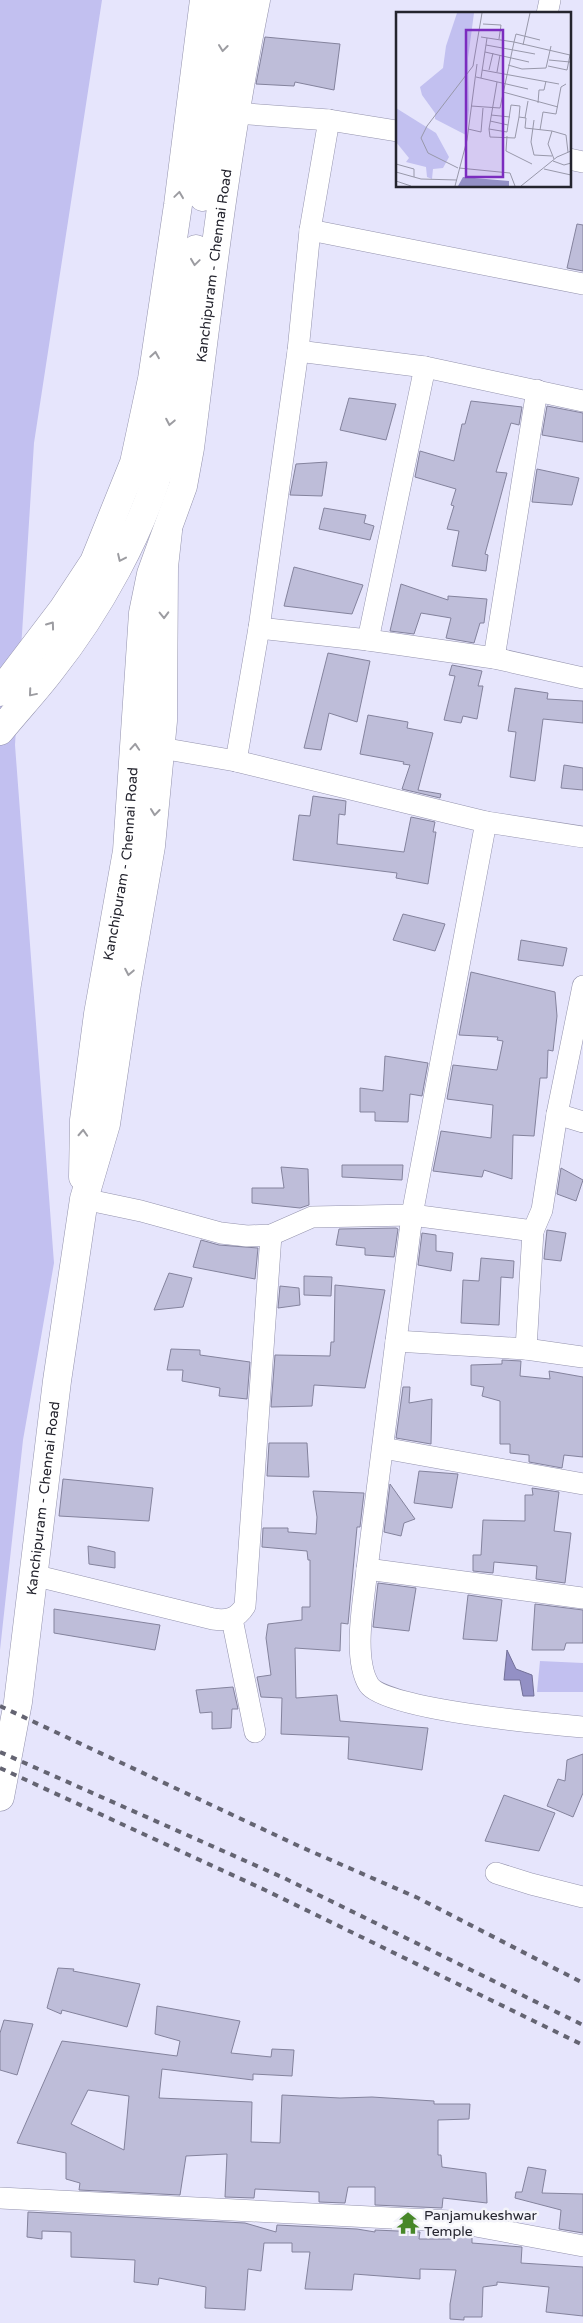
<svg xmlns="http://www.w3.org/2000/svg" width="583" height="2323" viewBox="0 0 583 2323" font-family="'Varela Round',sans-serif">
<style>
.green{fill:#c2c0f0}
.water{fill:#9390c5;stroke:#727098}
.building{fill:#bebdd9;stroke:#84839d;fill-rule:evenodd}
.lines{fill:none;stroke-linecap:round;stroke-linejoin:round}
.minor-casing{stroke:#9493ad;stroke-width:22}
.secondary-casing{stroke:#9493ad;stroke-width:29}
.minor{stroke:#fff;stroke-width:21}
.secondary{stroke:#fff;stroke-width:28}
.rail{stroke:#646472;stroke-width:4;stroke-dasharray:6 6;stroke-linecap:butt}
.oneway{stroke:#9c9ca1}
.labels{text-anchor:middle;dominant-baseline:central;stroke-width:5;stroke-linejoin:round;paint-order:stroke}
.street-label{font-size:14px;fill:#24242e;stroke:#f4f4fa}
.poi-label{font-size:14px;fill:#24242e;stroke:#f4f4fa;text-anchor:start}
.inset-road{fill:none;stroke:#9898aa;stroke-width:1}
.view{fill:#7b2cbf;fill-opacity:0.15;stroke:#7b2cbf;stroke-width:2.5}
.inset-edge{fill:none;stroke:#24242e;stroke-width:2.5}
</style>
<rect width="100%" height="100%" fill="#e6e5fc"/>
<g class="green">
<polygon points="0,0 102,0 34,443 15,745 54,1263 23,1440 0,1650"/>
<polygon points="540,1661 583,1663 583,1692 537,1692"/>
</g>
<polygon class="water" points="507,1650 516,1669 532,1675 534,1696 523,1696 520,1680 504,1680"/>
<g class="building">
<polygon points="265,37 340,44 334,90 295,82 294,86 256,84"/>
<polygon points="577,224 583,225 583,271 567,268"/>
<polygon points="349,398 396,404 386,440 340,430"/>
<polygon points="471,401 522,407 519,425 511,423 496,472 507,473 485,554 488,555 486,571 452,566 459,531 447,529 454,506 451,505 456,489 415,477 420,451 454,461 462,424 465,424"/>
<polygon points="547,406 583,413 583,442 542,435"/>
<polygon points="327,462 322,496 290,495 296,464"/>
<polygon points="537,469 579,478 572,505 532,502"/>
<polygon points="324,508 366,515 364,523 374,526 370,540 319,529"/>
<polygon points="294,567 363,585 352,614 284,606"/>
<polygon points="401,584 448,600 448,596 487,599 484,623 480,623 474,643 446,638 451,618 421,613 414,634 390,631"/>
<polygon points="328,653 370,661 357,722 329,713 321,750 304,748"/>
<polygon points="452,665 482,671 478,686 483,686 477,719 463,716 461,723 444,720 455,676 449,675"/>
<polygon points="515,688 548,693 547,699 583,701 583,723 543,719 535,781 510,777 516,732 508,731"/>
<polygon points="368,715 408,722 407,728 433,733 418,790 441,794 440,798 402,789 410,765 403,764 404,762 360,754"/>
<polygon points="564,765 583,768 583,790 561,788"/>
<polygon points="313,796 346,801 345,815 339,814 337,844 404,852 411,817 435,822 433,832 436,832 428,884 396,878 397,873 293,860 299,815 310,816"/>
<polygon points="403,914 445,924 435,951 393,940"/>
<polygon points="521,940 567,948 563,966 518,960"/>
<polygon points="471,972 555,992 557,1016 553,1051 548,1050 547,1078 540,1078 534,1136 513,1135 512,1179 484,1170 482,1177 433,1171 441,1131 491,1138 493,1105 447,1099 453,1065 497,1070 503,1041 497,1040 498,1037 459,1035"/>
<polygon points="385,1056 428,1063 422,1096 410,1094 408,1122 375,1121 375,1112 360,1112 360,1088 383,1091"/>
<polygon points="342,1165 403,1165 402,1180 342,1177"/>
<polygon points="281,1167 308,1169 309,1205 300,1208 252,1203 252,1188 284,1188"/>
<polygon points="561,1168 583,1180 576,1201 557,1194"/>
<polygon points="396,1228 398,1229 394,1257 365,1255 365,1248 336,1245 339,1229"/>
<polygon points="547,1230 566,1233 561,1261 544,1259"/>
<polygon points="422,1233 436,1235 436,1251 453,1253 451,1271 418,1265"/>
<polygon points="201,1240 219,1245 258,1248 255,1279 193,1267"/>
<polygon points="481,1258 514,1261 513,1278 501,1277 499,1325 461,1323 463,1280 479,1281"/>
<polygon points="169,1273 192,1278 183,1307 154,1310"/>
<polygon points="304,1276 332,1277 331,1296 304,1295"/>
<polygon points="335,1285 385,1290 365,1388 314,1385 312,1406 271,1407 275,1355 330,1356 331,1342 334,1342"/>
<polygon points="280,1286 299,1288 300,1305 278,1308"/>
<polygon points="171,1349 200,1350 200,1355 250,1362 247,1399 219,1396 220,1388 182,1381 183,1370 167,1370"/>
<polygon points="502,1360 521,1361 520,1376 550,1379 549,1371 583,1377 583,1457 564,1455 562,1468 529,1462 529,1455 510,1453 510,1444 500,1444 500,1401 482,1396 484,1387 471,1385 471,1365 502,1364"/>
<polygon points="403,1387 410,1387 409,1403 432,1399 431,1444 396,1438"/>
<polygon points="269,1443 307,1443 309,1477 267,1476"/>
<polygon points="419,1471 458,1474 452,1508 414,1503"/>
<polygon points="63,1479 153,1488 149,1521 59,1516"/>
<polygon points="390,1484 415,1519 404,1523 401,1536 384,1532"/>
<polygon points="532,1488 559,1492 554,1531 571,1533 565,1583 536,1579 537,1566 494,1562 493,1573 473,1571 473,1555 481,1555 483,1520 525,1521 525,1495 533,1495"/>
<polygon points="313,1491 364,1493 360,1527 357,1527 348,1624 341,1623 340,1651 295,1648 296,1698 337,1695 340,1721 428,1728 422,1770 348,1759 349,1737 281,1734 282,1698 261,1697 257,1677 271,1675 266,1638 268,1624 302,1620 302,1607 310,1607 310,1560 308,1560 307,1551 262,1547 263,1528 288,1528 288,1532 316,1534 317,1517"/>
<polygon points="88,1546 115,1552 115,1568 89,1564"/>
<polygon points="378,1583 416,1588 409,1631 373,1627"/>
<polygon points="468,1595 502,1600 497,1641 463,1639"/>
<polygon points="535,1604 583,1610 583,1643 566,1643 564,1650 532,1650"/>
<polygon points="54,1609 160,1625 155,1650 54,1633"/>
<polygon points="233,1687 238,1709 232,1709 231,1728 212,1729 212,1712 200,1713 196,1690"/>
<polygon points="583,1754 583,1793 573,1817 547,1806 558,1779 565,1781 567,1760"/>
<polygon points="504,1795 555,1813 539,1851 485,1841"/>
<polygon points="58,1968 74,1969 73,1971 140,1984 127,2027 62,2010 61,2014 47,2008"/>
<path d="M157,2006L240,2021L231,2053L271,2057L272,2049L294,2050L292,2076L253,2074V2080L162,2069L159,2098L252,2102L251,2142L280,2143L282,2095L340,2098L372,2097L434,2101V2104H470L469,2119L438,2120V2155H441L442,2167L486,2173L487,2203L443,2198L442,2208L375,2205V2187H348L345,2203L319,2202V2192L255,2189L254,2198L225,2197L227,2154L186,2156L180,2195L79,2190L80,2183L66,2179V2153L17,2143L62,2041L177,2056L180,2041L155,2034ZM88,2090L129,2096L124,2150L71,2124Z"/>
<polygon points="4,2020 33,2024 17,2075 0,2070 0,2033"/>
<polygon points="528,2167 546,2170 542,2193 583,2194 583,2233 559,2229 561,2210 515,2198 516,2192 522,2192"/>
<polygon points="28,2212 245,2223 276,2232 277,2225 357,2229 375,2232 375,2230 420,2232 419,2239 456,2239 456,2236 462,2236 472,2238 472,2243 522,2247 521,2263 583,2267 583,2316 546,2312 549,2287 497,2282 497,2285 483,2287 482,2317 464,2317 464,2320 450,2319 450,2304 456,2270 420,2269 420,2279 354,2274 352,2290 305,2289 310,2252 292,2252 292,2243 264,2243 261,2271 248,2269 245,2310 205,2308 206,2287 159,2278 158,2285 134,2282 135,2260 71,2257 71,2232 42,2231 42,2239 27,2237"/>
</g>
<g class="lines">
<defs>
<g id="minor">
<polyline points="547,14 550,0"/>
<polyline points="235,113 329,120 397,131"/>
<polyline points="569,159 583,162"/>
<polyline points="310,230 583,284"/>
<polyline points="298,351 425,367 583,401"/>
<polyline points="259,628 368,640 494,658 583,678"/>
<polyline points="368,640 425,367"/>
<polyline points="494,658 537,390"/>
<polyline points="161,748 236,761 486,822 583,837"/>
<polyline points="236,761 259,628 298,351 310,230 329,120"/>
<polyline points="486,822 412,1215 367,1569 583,1598"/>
<polyline points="557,1114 583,1122"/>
<polyline points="84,1199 141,1211 221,1233 247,1236 271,1235 312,1217 412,1215 533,1231 542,1210 557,1114 583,986"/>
<polyline points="396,1341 526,1349 583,1357"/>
<polyline points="526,1349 533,1231"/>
<polyline points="383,1448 583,1484"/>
<path d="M367,1569C364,1600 352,1658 369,1685C385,1710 548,1724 583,1727"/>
<path d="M33,1575L213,1619C227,1621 237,1619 245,1606L271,1235"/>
<polyline points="232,1619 255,1732"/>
<polyline points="496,1873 531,1884 583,1897"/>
<polyline points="0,2198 449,2221 583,2246"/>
</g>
<g id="secondary">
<polyline points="203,197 229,0"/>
<polyline points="0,692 63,609 94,562 134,463 152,379 178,205 204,0"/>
<path d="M0,731C17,710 35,691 51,670C97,612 143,531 162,459C180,391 186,319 196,249"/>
<path id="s1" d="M83,1177L84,1120L98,1014L127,851L143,613L151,574L183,486L190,448C209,298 226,148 256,0"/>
<path id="s2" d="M0,1797L18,1702L57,1381L84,1199L106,1124L127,984L151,846L163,721L164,567L168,531"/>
</g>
</defs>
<use href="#minor" class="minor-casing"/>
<use href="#secondary" class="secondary-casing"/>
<use href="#minor" class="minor"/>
<use href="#secondary" class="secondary"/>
<g class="rail">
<polyline points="0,1706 301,1847 418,1898 583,1983"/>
<polyline points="0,1752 284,1878 583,2025"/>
<polyline points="0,1768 265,1890 583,2045"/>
</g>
</g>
<defs><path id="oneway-chevron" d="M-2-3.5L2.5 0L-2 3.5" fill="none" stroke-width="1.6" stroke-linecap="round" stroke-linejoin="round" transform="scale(1.25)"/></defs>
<g class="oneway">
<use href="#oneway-chevron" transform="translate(223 48) rotate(97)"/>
<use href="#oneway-chevron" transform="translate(179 195) rotate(-82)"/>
<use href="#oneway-chevron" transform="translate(195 262) rotate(98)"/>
<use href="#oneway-chevron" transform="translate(155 355) rotate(-81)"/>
<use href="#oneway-chevron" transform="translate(170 422) rotate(101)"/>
<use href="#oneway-chevron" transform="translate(121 558) rotate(115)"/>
<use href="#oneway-chevron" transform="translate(164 615) rotate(89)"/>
<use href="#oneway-chevron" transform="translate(51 625) rotate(-54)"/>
<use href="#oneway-chevron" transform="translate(32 693) rotate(130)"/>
<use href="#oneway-chevron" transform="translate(135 747) rotate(-86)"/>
<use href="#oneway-chevron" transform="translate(155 812) rotate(96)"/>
<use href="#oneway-chevron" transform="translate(129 972) rotate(101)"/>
<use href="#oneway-chevron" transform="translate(83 1133) rotate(-87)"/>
</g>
<defs>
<symbol id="temple-bare" viewBox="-9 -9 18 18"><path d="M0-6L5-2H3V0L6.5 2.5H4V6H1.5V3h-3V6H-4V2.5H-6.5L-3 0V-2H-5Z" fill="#478728" stroke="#f4f4fa" stroke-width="2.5" paint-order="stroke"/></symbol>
</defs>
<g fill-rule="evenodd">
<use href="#temple-bare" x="392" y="2207" width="32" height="32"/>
</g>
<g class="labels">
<g class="street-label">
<text stroke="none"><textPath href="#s1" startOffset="924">Kanchipuram - Chennai Road</textPath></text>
<text stroke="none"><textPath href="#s1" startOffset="316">Kanchipuram - Chennai Road</textPath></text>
<text stroke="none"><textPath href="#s2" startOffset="302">Kanchipuram - Chennai Road</textPath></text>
</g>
<g class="poi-label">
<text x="424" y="2215">Panjamukeshwar<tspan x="424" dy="16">Temple</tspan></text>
</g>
</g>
<g transform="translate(396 12)">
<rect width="175" height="175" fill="#e6e5fc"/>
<path d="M61,1H78L72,46L73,98L70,123L39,107V101L26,83L24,75L47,56L50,34ZM0,96L40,121L53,145L47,156L37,157L36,167L31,165L30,155L10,150L13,146L0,130Z" fill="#c2c0f0"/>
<path d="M67,165L113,169V174H62Z" fill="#9390c5"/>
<path class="inset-road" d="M87,12L105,13L103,27M85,25L118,30L120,22L144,28M90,33L139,42M127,33L134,1M89,40L133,50M153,48L174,50M112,53L126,57L150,56L155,34M86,58L163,72M93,58L97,41M101,60L104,43M80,65L132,77M85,66L91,26M101,70L93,117L111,120L115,93L124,94L123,105L130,106L129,116L156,119L152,132L158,147M107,80L162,95M142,91L143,78H148L150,69M75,94L104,96L118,30L174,43L171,58L152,54M95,103L114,105M129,106L132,89M138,108L135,130L138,143L156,144M94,109L112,113M72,117L85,120L87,96M93,117L94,125L119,126L123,105M144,118L147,100L160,102L165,75L170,72M156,119L170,123L172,140M111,124L110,139L136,152M157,149L168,153L175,151M0,152L18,157V165M62,156L32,141L25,126L31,114L77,54L86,1M63,156L114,161L119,174M148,157L175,163M0,160L25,167L61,168M0,169L15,174M59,174L71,128L81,52M125,174L161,145L175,139"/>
<path class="view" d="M70,18H107V165H70Z"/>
<rect width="175" height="175" class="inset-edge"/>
</g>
</svg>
